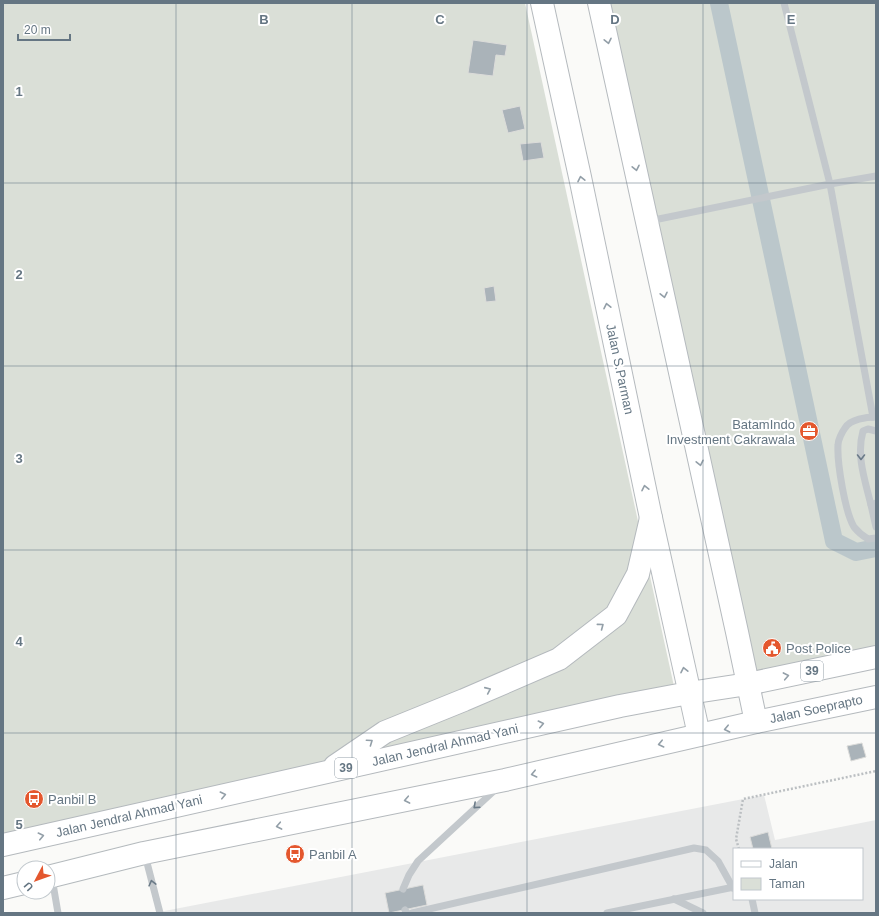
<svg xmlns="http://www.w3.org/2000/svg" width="879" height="916" viewBox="0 0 879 916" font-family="Helvetica,sans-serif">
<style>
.built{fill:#e8e9e9;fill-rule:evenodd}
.green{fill:#dadfd7}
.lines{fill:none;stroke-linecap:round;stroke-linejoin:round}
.canal{stroke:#bbc7cb;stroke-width:18}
.building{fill:#aab3b9;stroke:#dcdcda}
.primary-casing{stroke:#b5babe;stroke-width:24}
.trunk-casing{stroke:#b4b9bd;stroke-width:24}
.path{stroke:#bbbfc2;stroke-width:2.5;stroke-dasharray:2 2;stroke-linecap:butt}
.service{stroke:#c3c8cc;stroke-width:7}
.primary{stroke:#fff;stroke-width:22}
.trunk{stroke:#fff;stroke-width:22}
.oneway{stroke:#939fa8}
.oneway2{stroke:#6a7a87}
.grid{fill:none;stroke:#657683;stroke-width:1;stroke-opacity:0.55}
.labels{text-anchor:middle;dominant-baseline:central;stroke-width:4;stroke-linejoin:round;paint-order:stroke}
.shield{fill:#fff;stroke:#939fa8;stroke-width:1}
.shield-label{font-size:12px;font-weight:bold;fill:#657683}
.street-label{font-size:13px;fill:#657683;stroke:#fff}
.poi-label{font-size:13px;fill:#657683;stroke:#fff;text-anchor:start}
.grid-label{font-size:13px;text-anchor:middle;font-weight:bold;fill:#657683;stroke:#fff;stroke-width:4;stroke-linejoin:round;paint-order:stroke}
</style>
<rect width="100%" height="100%" fill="#fafaf8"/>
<path class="built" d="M764,795L775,840L876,820V913H154ZM734,849H862V899H734Z"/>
<g class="green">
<polygon points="3,3 525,3 675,691 3,844"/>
<polygon points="594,3 876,3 876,653 746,682"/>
</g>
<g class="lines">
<polyline class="canal" points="719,3 834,541 856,552 876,548"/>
</g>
<g class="building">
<polygon points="473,40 507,45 505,56 496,55 493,76 468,73"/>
<polygon points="520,106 525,129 508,133 502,110"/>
<polygon points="541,142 544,158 523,161 520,144"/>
<polygon points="494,286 496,301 486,302 484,288"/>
<polygon points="862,743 866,757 851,761 847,746"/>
<polygon points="768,832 772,849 753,849 750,837"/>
<polygon points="423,885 427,905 389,913 385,893"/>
</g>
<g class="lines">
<defs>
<g id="primary">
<polyline points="542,3 580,177 651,518 699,735"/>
<polyline points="599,3 737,632 756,722"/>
</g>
<g id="trunk">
<polyline points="335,766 385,732 464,700 559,659 616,615 638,574 651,518"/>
<polyline points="3,845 620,706 689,693 748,684 876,657"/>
<polyline points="48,877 144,853 505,780 756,722 876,697"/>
<polyline points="3,888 24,883"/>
</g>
</defs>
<use href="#primary" class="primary-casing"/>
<use href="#trunk" class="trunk-casing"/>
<polyline class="path" points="739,849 736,839 743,799 876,771"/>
<g class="service">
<polyline points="784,3 830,184 873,417"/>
<polyline points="649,221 830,184 876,176"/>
<path d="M876,417C867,417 850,419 845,428C842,432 838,440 838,445C837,463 845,512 854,527C858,532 863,536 868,539L876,538"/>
<polyline points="876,503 871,505 876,527"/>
<path d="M871,505C865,480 856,456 863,431L868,429L876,431"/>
<polyline points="145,855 160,913"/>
<polyline points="52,878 58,913"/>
<polyline points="403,889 409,875 418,861 496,789"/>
<polyline points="674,899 703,913"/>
<polyline points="752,899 755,913"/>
<polyline points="405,910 407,913"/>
<polyline points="412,913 694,848 706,850 718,861 733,888"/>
<polyline points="607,913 734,887"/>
</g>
<use href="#primary" class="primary"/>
<use href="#trunk" class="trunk"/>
</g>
<defs><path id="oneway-chevron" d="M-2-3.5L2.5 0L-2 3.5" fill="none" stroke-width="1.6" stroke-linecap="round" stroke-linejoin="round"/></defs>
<g class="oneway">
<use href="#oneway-chevron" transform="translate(608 41) rotate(78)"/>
<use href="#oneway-chevron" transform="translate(636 168) rotate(78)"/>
<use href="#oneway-chevron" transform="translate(581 179) rotate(-102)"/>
<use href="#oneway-chevron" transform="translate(664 295) rotate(78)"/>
<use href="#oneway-chevron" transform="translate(607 306) rotate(-102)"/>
<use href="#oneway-chevron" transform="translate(700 463) rotate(78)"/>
<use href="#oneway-chevron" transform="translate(645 488) rotate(-102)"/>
<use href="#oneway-chevron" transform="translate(601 626) rotate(-37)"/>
<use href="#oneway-chevron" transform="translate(684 670) rotate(-102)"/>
<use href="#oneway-chevron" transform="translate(786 676) rotate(-11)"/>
<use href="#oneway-chevron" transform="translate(488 690) rotate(-24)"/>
<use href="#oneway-chevron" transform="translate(541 724) rotate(-13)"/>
<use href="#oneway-chevron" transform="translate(727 729) rotate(167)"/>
<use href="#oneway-chevron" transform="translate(370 742) rotate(-35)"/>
<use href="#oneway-chevron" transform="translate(661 744) rotate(167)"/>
<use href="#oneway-chevron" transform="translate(534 774) rotate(167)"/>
<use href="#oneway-chevron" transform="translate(223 795) rotate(-13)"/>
<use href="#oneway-chevron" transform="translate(407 800) rotate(169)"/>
<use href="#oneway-chevron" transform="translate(279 826) rotate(169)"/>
<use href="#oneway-chevron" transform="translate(41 836) rotate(-13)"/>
</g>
<g class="oneway2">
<use href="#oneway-chevron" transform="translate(861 457) rotate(90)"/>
<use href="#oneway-chevron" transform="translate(476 806) rotate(138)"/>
<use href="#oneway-chevron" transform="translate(152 883) rotate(-104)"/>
</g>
<path class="grid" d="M176,3V913M352,3V913M527,3V913M703,3V913M3,183H876M3,366H876M3,550H876M3,733H876"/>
<defs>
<symbol id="office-disc" viewBox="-11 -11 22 22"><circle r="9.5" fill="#e4572e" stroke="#fff"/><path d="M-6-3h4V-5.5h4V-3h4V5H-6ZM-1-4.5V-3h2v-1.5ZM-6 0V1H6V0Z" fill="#fff"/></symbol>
<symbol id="civic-disc" viewBox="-11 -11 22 22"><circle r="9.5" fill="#e4572e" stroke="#fff"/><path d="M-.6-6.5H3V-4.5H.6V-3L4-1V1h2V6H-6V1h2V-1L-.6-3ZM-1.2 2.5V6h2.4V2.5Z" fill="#fff"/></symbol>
<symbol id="bus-disc" viewBox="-11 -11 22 22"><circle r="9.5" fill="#e4572e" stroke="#fff"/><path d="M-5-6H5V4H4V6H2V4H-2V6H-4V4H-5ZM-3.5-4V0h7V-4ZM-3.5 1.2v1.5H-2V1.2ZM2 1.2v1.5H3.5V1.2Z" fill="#fff"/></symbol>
</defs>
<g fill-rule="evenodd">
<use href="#office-disc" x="798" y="420" width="22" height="22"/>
<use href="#civic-disc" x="761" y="637" width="22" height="22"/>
<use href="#bus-disc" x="23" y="788" width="22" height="22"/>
<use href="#bus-disc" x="284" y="843" width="22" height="22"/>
</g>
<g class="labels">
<g class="shield">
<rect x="801" y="661" width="22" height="20" rx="3"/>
<rect x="335" y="758" width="22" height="20" rx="3"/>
</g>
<g class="shield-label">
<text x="812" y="671">39</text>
<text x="346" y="768">39</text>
</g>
<g class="street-label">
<text transform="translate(620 369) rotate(78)">Jalan S.Parman</text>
<text transform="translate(816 709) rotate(-12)">Jalan Soeprapto</text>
<text transform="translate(445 745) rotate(-13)">Jalan Jendral Ahmad Yani</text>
<text transform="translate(129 816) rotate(-13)">Jalan Jendral Ahmad Yani</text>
</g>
<g class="poi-label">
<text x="795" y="424" text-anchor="end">BatamIndo<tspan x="795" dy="15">Investment Cakrawala</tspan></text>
<text x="786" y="648">Post Police</text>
<text x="48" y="799">Panbil B</text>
<text x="309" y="854">Panbil A</text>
</g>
</g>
<g class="grid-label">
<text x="264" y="24">B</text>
<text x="440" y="24">C</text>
<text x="615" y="24">D</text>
<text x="791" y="24">E</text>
<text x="19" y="96">1</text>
<text x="19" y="279">2</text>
<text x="19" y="463">3</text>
<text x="19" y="646">4</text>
<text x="19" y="829">5</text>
</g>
<rect width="879" height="916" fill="none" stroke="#657683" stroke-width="8"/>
<rect x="733" y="848" width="130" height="52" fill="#ffffff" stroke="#c1c8cd"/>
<rect x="741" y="861" width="20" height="6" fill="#ffffff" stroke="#c1c8cd"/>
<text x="769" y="868" font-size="12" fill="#657683">Jalan</text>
<rect x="741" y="878" width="20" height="12" fill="#dadfd7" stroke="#c1c8cd"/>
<text x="769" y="888" font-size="12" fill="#657683">Taman</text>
<g transform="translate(36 880) rotate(229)"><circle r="19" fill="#ffffff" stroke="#c1c8cd"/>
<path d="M0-3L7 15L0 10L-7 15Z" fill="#e4572e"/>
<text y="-6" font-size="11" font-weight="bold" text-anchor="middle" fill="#657683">U</text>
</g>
<path d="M18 34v6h52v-6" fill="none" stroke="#657683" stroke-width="2"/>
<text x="24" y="34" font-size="12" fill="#657683" stroke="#ffffff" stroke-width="3" paint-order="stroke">20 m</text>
</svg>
